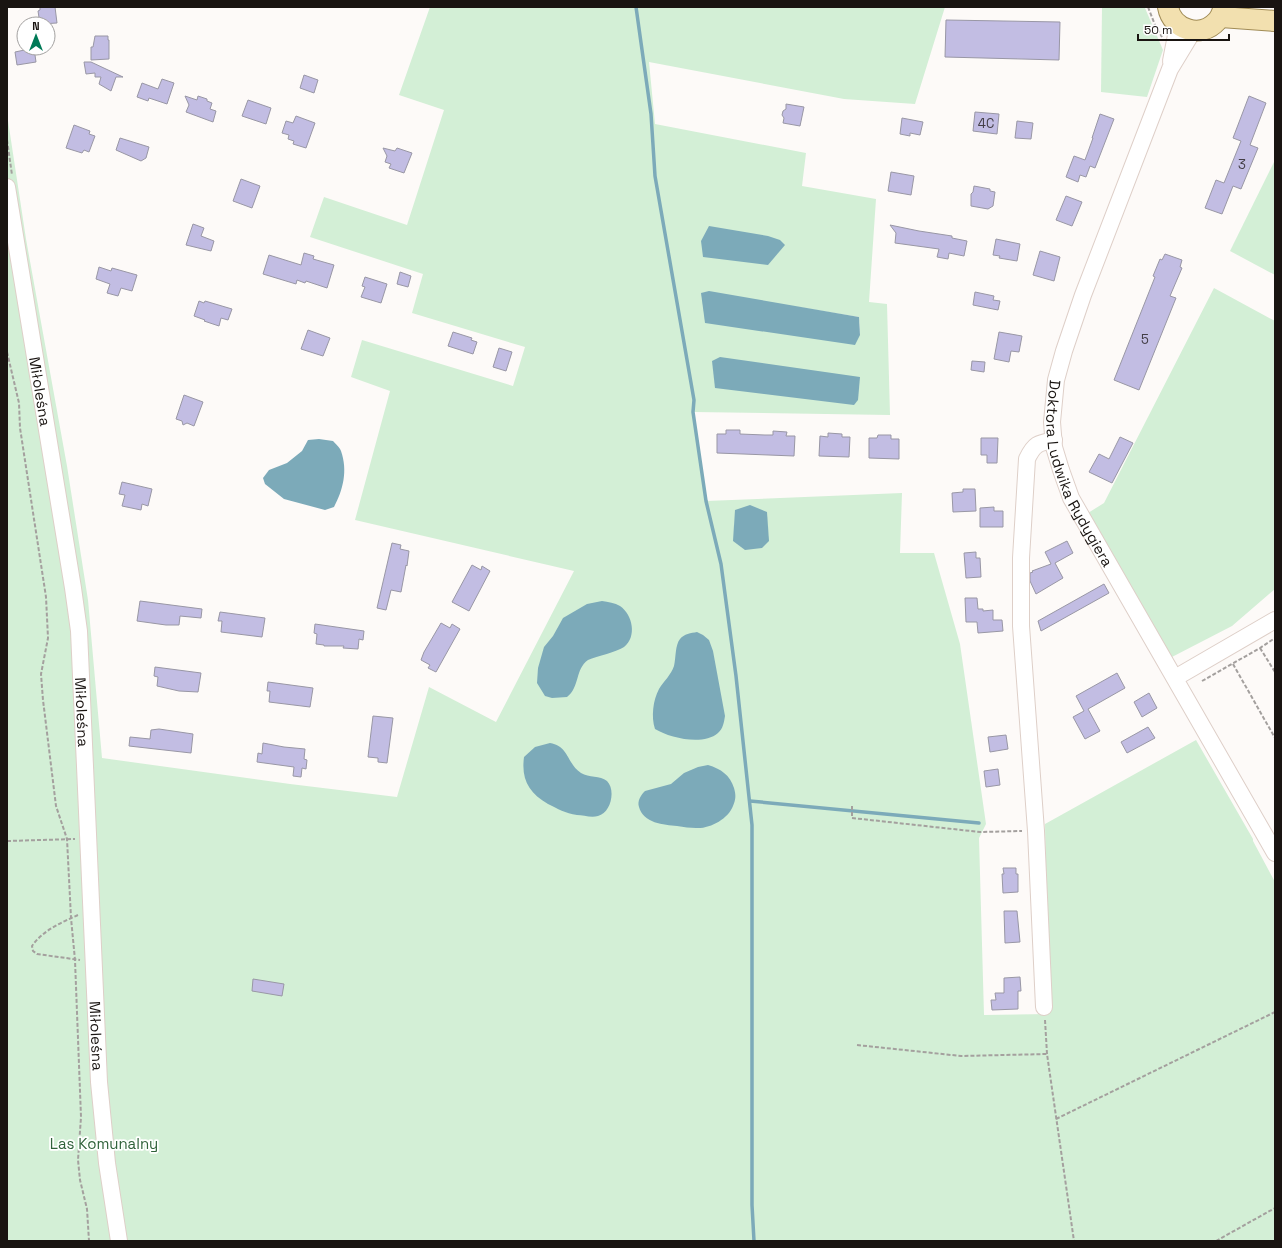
<svg xmlns="http://www.w3.org/2000/svg" width="1282" height="1248" viewBox="0 0 1282 1248" font-family="'Space Grotesk',sans-serif">
<style>
.green{fill:#d3efd6;fill-rule:evenodd}
.water{fill:#7caab9}
.lines{fill:none;stroke-linecap:round;stroke-linejoin:round}
.stream{stroke:#7caab9;stroke-width:3.5}
.building{fill:#c2bde3;stroke:#9997a5}
.minor-casing{stroke:#decfc8;stroke-width:18}
.major-casing{stroke:#a08b55;stroke-width:22}
.path{stroke:#a4a09e;stroke-width:2;stroke-dasharray:4 2;stroke-linecap:butt}
.minor{stroke:#fff;stroke-width:16}
.major{stroke:#f2e0af;stroke-width:20}
.labels{text-anchor:middle;dominant-baseline:central;stroke-width:3.5;stroke-linejoin:round;paint-order:stroke}
.number-label{font-size:13px;fill:#433e46}
.street-label{font-size:15px;fill:#191411;stroke:#fff}
.park-label{font-size:15px;fill:#30623a;stroke:#fff}
</style>
<rect width="100%" height="100%" fill="#fdfaf8"/>
<g class="green">
<path d="M430,7H945L915,104L844,99L649,62L655,124L806,153L802,186L876,199L869,302L887,304L890,415L694,412L706,501L902,493L900,553H934L960,644L986,824L979,838L984,1015L1048,1014L1045,824L1196,740L1253,839V841L1275,882V1241H7V114L26,239L67,466L88,600L102,758L290,784L397,797L429,687L496,722L574,571L355,520L390,391L351,377L362,340L513,386L525,347L412,313L423,274L310,237L324,197L407,225L444,110L399,95ZM792,306L859,317L860,335Z"/>
<polygon points="1102,7 1145,8 1163,50 1147,97 1101,92"/>
<polygon points="1275,160 1275,275 1230,251"/>
<polygon points="1214,288 1275,321 1275,589 1232,626 1170,658 1088,513 1104,503"/>
</g>
<g class="water">
<polygon points="709,226 768,236 780,240 785,245 768,265 703,257 701,241"/>
<polygon points="709,291 859,317 860,335 855,345 705,323 701,293"/>
<polygon points="720,357 860,377 858,400 854,405 715,388 712,361"/>
<path d="M319,439L333,441C336,444 340,448 341,451C348,471 343,490 334,507L325,510L284,499L265,484L263,478L269,470L287,463L302,451L308,440Z"/>
<polygon points="750,505 767,512 769,541 762,548 745,550 733,541 735,510"/>
<path d="M602,601C608,602 615,603 620,606C633,615 637,637 624,647C617,652 597,656 588,660C575,669 580,687 567,697L552,698L545,696L537,683L538,668L544,647L553,636L563,618L587,604Z"/>
<path d="M697,632L703,635L709,640L713,651L725,716C724,722 723,729 718,733C703,746 670,738 655,729C651,717 653,700 659,689C664,681 671,675 674,666C676,658 675,645 680,639C684,634 691,633 697,632Z"/>
<path d="M550,743C569,746 567,764 581,773C589,778 600,775 607,781C616,790 611,813 598,816C591,818 583,815 577,815C565,813 558,809 548,804C529,793 521,780 524,757L535,747Z"/>
<path d="M708,765C721,769 730,775 734,788C736,795 736,799 733,806C728,819 710,829 696,828C690,828 684,827 677,826C664,825 643,823 639,807C637,801 641,795 645,791L671,784L684,773L698,767Z"/>
</g>
<g class="lines">
<g class="stream">
<polyline points="636,7 651,114 655,176 694,400 693,412 706,501 721,564 736,676 752,825 752,1205 754,1241"/>
<polyline points="750,801 979,823"/>
</g>
</g>
<g class="building">
<polygon points="40,7 55,7 57,23 40,24 38,11 40,10"/>
<polygon points="946,20 1060,22 1059,60 945,57"/>
<polygon points="95,36 108,36 108,40 109,40 109,59 91,60 91,47 93,47"/>
<polygon points="34,48 36,62 17,65 15,52"/>
<polygon points="84,62 91,62 123,77 116,77 111,91 99,84 101,77 95,77 95,73 86,74"/>
<polygon points="304,75 318,80 314,93 300,88"/>
<polygon points="162,79 174,83 167,104 149,98 148,101 137,97 142,83 158,89"/>
<polygon points="185,96 197,100 198,96 207,99 207,101 212,103 210,109 216,111 213,122 186,112 189,105"/>
<polygon points="1249,96 1266,103 1250,145 1258,148 1241,189 1233,186 1222,214 1205,208 1216,180 1224,183 1241,141 1233,138"/>
<polygon points="248,100 271,108 266,124 242,116"/>
<polygon points="786,104 804,107 800,126 783,123 784,118 782,115 783,111 786,109"/>
<polygon points="975,112 999,114 997,134 973,131"/>
<polygon points="1100,114 1114,119 1095,168 1090,166 1086,177 1080,175 1078,182 1066,177 1074,156 1085,160 1093,138 1092,138"/>
<polygon points="296,116 315,123 306,148 293,144 294,141 288,139 289,135 282,133 286,121 293,123"/>
<polygon points="902,118 923,122 920,135 910,133 910,136 900,134"/>
<polygon points="1017,121 1033,123 1031,139 1015,138"/>
<polygon points="74,125 90,131 89,134 95,136 89,152 84,150 82,153 66,148"/>
<polygon points="120,138 149,147 146,158 141,161 116,150"/>
<polygon points="383,148 395,151 397,148 412,153 404,173 389,168 391,164 385,162 387,156"/>
<polygon points="891,172 914,176 911,195 888,191"/>
<polygon points="241,179 260,186 252,208 233,201"/>
<polygon points="974,186 990,189 990,191 995,192 993,206 988,209 971,206 971,194 973,192"/>
<polygon points="1066,196 1082,202 1072,226 1056,220"/>
<polygon points="193,224 204,228 201,236 214,241 211,251 186,245"/>
<polygon points="890,225 919,231 952,236 952,238 967,241 964,256 949,253 948,259 937,257 939,249 895,243 896,233"/>
<polygon points="996,239 1020,244 1017,261 999,258 1000,256 993,255"/>
<polygon points="1040,251 1060,257 1054,281 1033,275"/>
<polygon points="304,253 314,256 313,259 334,265 327,288 306,281 305,283 297,280 296,284 263,274 269,255 301,265"/>
<polygon points="1165,254 1182,260 1180,267 1182,268 1170,296 1176,298 1139,390 1114,380 1155,277 1153,276 1160,259 1162,260"/>
<polygon points="99,267 111,271 112,268 137,275 132,291 121,288 118,296 107,293 110,284 96,279"/>
<polygon points="400,272 411,276 408,287 397,284"/>
<polygon points="365,277 387,284 381,303 361,297 365,287 362,286"/>
<polygon points="975,292 994,296 993,300 1000,301 998,310 973,305"/>
<polygon points="199,301 204,303 205,301 232,309 228,320 221,318 219,326 204,321 205,320 194,316"/>
<polygon points="308,330 330,338 323,356 301,349"/>
<polygon points="453,332 472,338 471,340 477,342 473,354 448,346"/>
<polygon points="999,332 1022,336 1019,352 1011,351 1009,362 994,359"/>
<polygon points="499,348 512,352 506,371 493,367"/>
<polygon points="972,361 985,362 984,372 971,370"/>
<polygon points="184,395 203,402 194,426 187,423 183,425 182,421 176,419"/>
<polygon points="726,430 740,430 740,434 765,435 773,435 773,431 787,432 786,436 795,436 794,456 717,453 717,434 726,434"/>
<polygon points="828,433 842,434 842,437 850,437 849,457 819,456 820,436 828,437"/>
<polygon points="878,435 891,435 891,439 899,439 899,459 869,458 869,438 877,438"/>
<polygon points="1120,437 1133,443 1112,483 1089,472 1099,454 1109,459"/>
<polygon points="981,438 998,438 997,463 987,463 987,455 981,455"/>
<polygon points="122,482 152,489 148,506 142,504 141,510 122,506 125,495 119,494"/>
<polygon points="963,489 975,489 976,511 953,512 952,493 963,492"/>
<polygon points="994,507 994,511 1003,511 1003,527 980,527 980,508"/>
<polygon points="1067,541 1073,553 1055,563 1063,578 1036,594 1030,581 1030,573 1033,572 1032,571 1051,564 1045,552"/>
<polygon points="392,543 401,545 400,549 409,551 407,566 406,565 401,592 391,590 386,610 377,608"/>
<polygon points="976,552 976,558 980,558 981,577 966,578 964,553"/>
<polygon points="472,565 481,570 482,566 490,571 469,611 452,602"/>
<polygon points="1104,584 1109,593 1041,631 1038,621"/>
<polygon points="965,598 977,598 978,609 983,609 983,611 993,610 993,620 1002,620 1003,631 978,633 977,622 966,622"/>
<polygon points="140,601 202,609 201,618 180,616 179,625 166,625 137,621"/>
<polygon points="220,612 265,618 262,637 221,632 222,621 218,621"/>
<polygon points="441,623 450,628 452,624 460,629 436,672 428,668 430,665 421,660 424,652"/>
<polygon points="315,624 364,631 363,640 359,639 358,649 343,648 344,646 324,646 324,645 316,644 317,634 314,633"/>
<polygon points="155,667 201,673 198,692 179,691 157,686 158,677 154,676"/>
<polygon points="1117,673 1125,688 1088,709 1100,731 1085,739 1073,717 1084,711 1076,696"/>
<polygon points="268,682 313,688 310,707 269,702 270,691 267,691"/>
<polygon points="1149,693 1157,708 1142,717 1134,702"/>
<polygon points="373,716 393,718 387,763 378,762 378,758 368,757"/>
<polygon points="1148,727 1155,738 1127,753 1121,742"/>
<polygon points="159,729 193,734 191,753 129,746 130,737 150,739 151,730"/>
<polygon points="1006,735 1008,749 990,752 988,737"/>
<polygon points="263,743 284,747 305,749 304,759 307,760 306,769 302,768 301,777 293,776 294,767 257,762 258,753 262,754"/>
<polygon points="998,769 1000,785 986,787 984,771"/>
<polygon points="1003,868 1016,868 1016,874 1018,874 1018,892 1003,893 1002,874 1004,874"/>
<polygon points="1004,911 1017,911 1020,942 1005,943"/>
<polygon points="1020,977 1021,991 1018,991 1018,1009 992,1010 991,1000 996,1000 995,993 1004,993 1004,978"/>
<polygon points="253,979 284,984 282,996 252,991"/>
</g>
<g class="lines">
<defs>
<g id="minor">
<path id="s1" d="M1193,31L1170,69L1083,295L1064,351L1056,380L1052,422L1054,447L1061,470L1071,498L1275,853"/>
<polyline points="1171,61 1178,25"/>
<path id="s2" d="M7,187L73,588L79,631L99,1082L107,1163L119,1241"/>
<polyline points="1175,678 1275,620"/>
<path d="M1044,1007L1036,831L1021,626V558L1027,459C1034,444 1038,443 1054,440"/>
</g>
<g id="major">
<path d="M1168,7C1172,30 1201,39 1217,21C1221,17 1222,12 1224,7"/>
<polyline points="1221,17 1275,21"/>
</g>
</defs>
<use href="#minor" class="minor-casing"/>
<use href="#major" class="major-casing"/>
<g class="path">
<polyline points="1148,7 1155,25 1162,37"/>
<polyline points="7,140 12,175"/>
<polyline points="7,352 19,403 20,428 46,597 48,638 41,674 43,700 56,806 67,839 71,918 75,960 81,1117 78,1160 80,1180 87,1209 89,1241"/>
<polyline points="1260,648 1275,672"/>
<polyline points="1233,664 1275,738"/>
<polyline points="1202,681 1260,648 1275,638"/>
<polyline points="852,806 852,818 980,832 1022,831"/>
<polyline points="7,841 75,839"/>
<path d="M78,915C62,922 42,931 32,946L33,951L37,954L80,960"/>
<polyline points="1045,1020 1047,1054 1074,1241"/>
<polyline points="857,1045 961,1056 1047,1054"/>
<polyline points="1056,1119 1275,1012"/>
<polyline points="1216,1241 1275,1208"/>
</g>
<use href="#minor" class="minor"/>
<use href="#major" class="major"/>
</g>
<g class="labels">
<g class="number-label">
<text x="986" y="123">4C</text>
<text x="1242" y="164">3</text>
<text x="1145" y="339">5</text>
</g>
<g class="street-label">
<text stroke="none"><textPath href="#s2" startOffset="207">Miłoleśna</textPath></text>
<text stroke="none"><textPath href="#s1" startOffset="475">Doktora Ludwika Rydygiera</textPath></text>
<text stroke="none"><textPath href="#s2" startOffset="531">Miłoleśna</textPath></text>
<text stroke="none"><textPath href="#s2" startOffset="855">Miłoleśna</textPath></text>
</g>
<g class="park-label">
<text x="104" y="1143">Las Komunalny</text>
</g>
</g>
<rect width="1282" height="1248" fill="none" stroke="#191411" stroke-width="16"/>
<g transform="translate(36 36)"><circle r="19" fill="#ffffff" stroke="#a3a1a0"/>
<path d="M0-3L7 15L0 10L-7 15Z" fill="#007a57"/>
<text y="-6" font-size="11" font-weight="bold" text-anchor="middle" fill="#191411">N</text>
</g>
<path d="M1138 34v6h91v-6" fill="none" stroke="#191411" stroke-width="2"/>
<text x="1144" y="34" font-size="12" fill="#191411" stroke="#ffffff" stroke-width="3" paint-order="stroke">50 m</text>
</svg>
